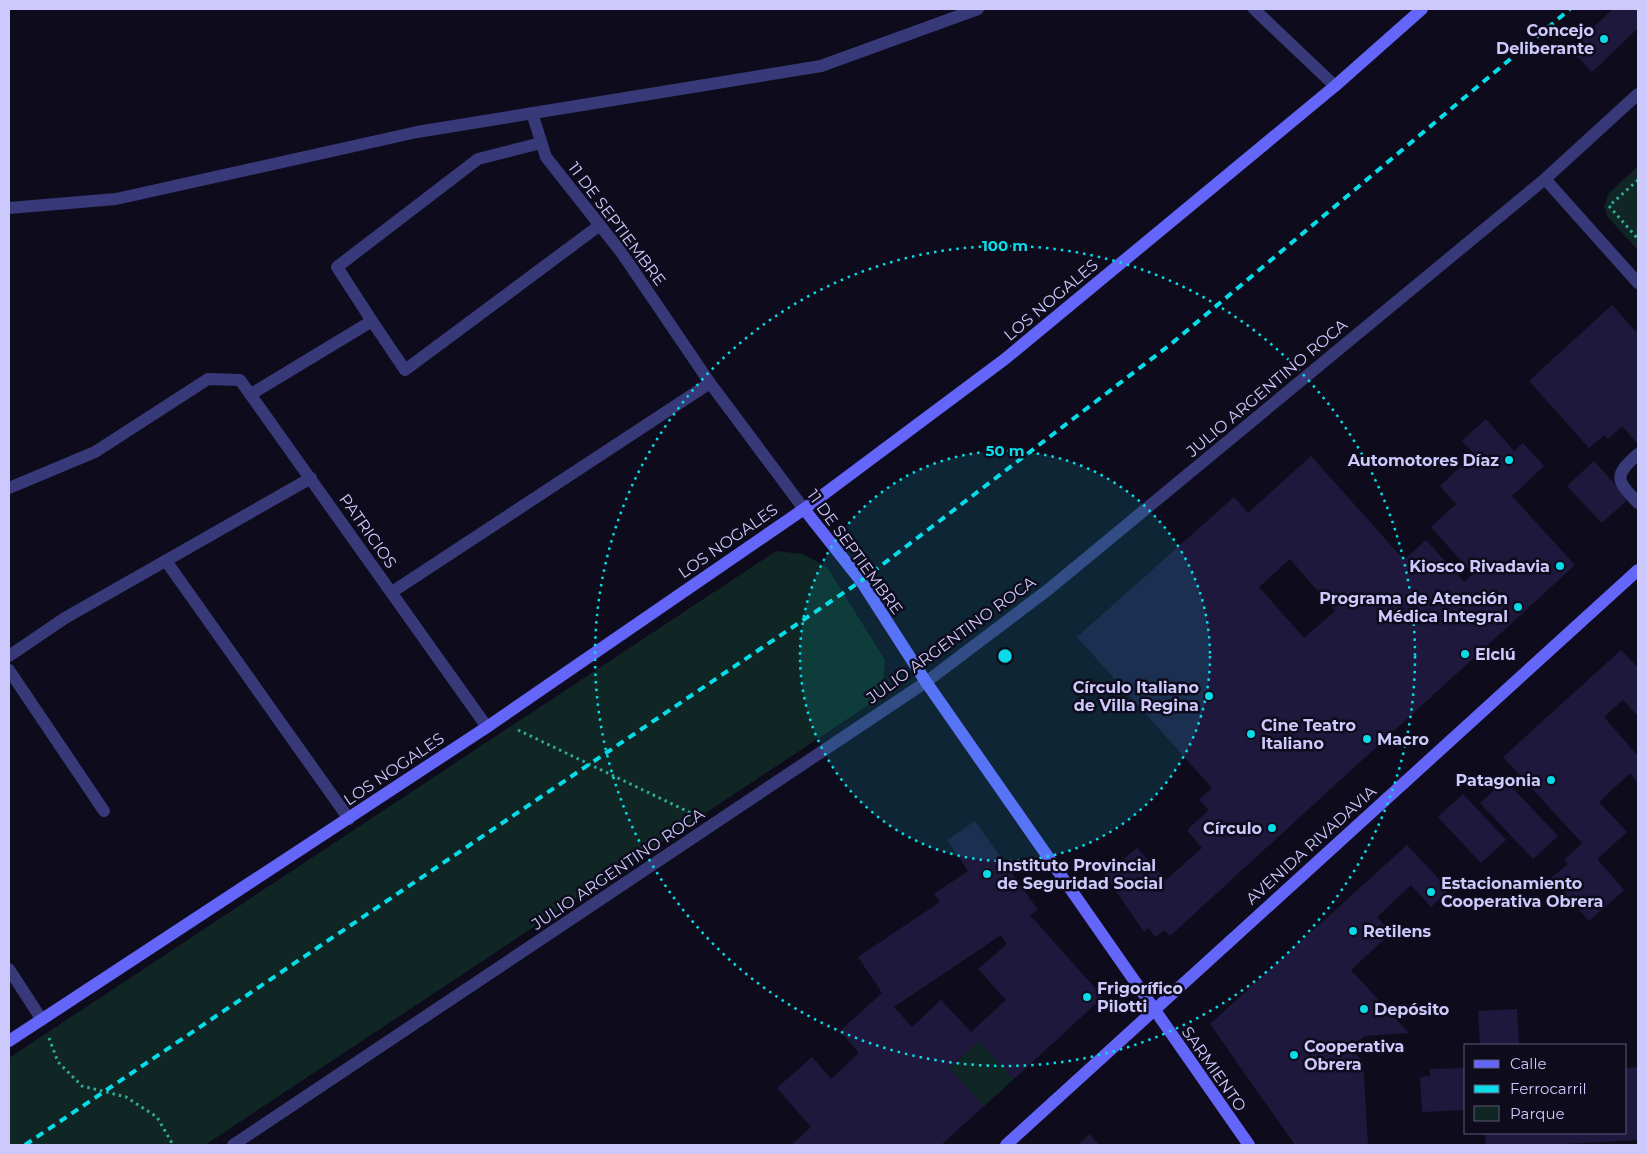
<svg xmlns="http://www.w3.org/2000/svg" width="1647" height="1154" viewBox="0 0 1647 1154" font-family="Montserrat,sans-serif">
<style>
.green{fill:#0f2624}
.building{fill:#1e193c;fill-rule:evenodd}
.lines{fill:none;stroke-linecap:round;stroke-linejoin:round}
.path{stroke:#31a99d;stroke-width:3;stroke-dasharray:2.5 4;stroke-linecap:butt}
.lane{stroke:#383979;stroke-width:12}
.street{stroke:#383979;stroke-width:12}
.secondary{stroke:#6466f9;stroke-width:12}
.rail{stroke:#09dce9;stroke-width:4;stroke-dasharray:8 6;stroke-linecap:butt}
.ring{fill:none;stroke:#09dce9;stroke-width:2.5;stroke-dasharray:2.5 5}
.poi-dot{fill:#09dce9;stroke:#0e0c1c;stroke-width:2}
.labels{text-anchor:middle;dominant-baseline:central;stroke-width:5;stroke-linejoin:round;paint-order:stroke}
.poi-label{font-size:16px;font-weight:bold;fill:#cdc9fd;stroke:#0e0c1c;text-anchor:start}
.street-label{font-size:16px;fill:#cdc9fd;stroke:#0e0c1c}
.centre{fill:#09dce9;stroke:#0e0c1c;stroke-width:2.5}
.ring-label{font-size:15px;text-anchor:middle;font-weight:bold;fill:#09dce9;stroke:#0e0c1c;stroke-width:5;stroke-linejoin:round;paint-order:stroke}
</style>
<rect width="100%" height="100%" fill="#0e0c1c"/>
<g class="green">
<polygon points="1638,166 1638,250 1608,217 1604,206 1609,193"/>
<polygon points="776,551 803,554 827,567 885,660 883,684 870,704 205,1145 9,1145 9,1058"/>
<polygon points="979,1041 1014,1079 984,1106 949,1068"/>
</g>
<g class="building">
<polygon points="1613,9 1638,9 1638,28 1592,72 1570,49"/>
<polygon points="1612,305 1638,334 1638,444 1622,426 1608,439 1604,435 1589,448 1529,381"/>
<path d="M1486,419L1514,451L1523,443L1544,466L1512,496L1575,565L1170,936L1164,930L1156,937L1148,928L1144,932L1105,875L1137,848L1166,880L1202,848L1187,830L1209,810L1199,800L1212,788L1077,637L1234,497L1248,513L1311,456L1404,560L1426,540L1464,582L1473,574L1431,527L1456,504L1440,486L1474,454L1462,441ZM1290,559L1335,611L1304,638L1259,587Z"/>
<polygon points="1594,461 1628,499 1602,523 1567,486"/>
<polygon points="1621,650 1638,668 1638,716 1623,700 1604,717 1638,756 1638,783 1630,773 1599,802 1627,832 1597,859 1624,890 1589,921 1551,878 1568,864 1564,860 1582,843 1503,757"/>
<polygon points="1505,780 1558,836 1533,859 1480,803"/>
<polygon points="1463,794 1506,840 1481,863 1438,817"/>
<path d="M975,821L1038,910L1030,915L1103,997L1014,1079L979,1041L949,1068L984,1106L941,1145H791L811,1127L777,1088L812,1057L831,1079L859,1053L840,1031L882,993L858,957L940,902L934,894L968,871L947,840ZM1001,935L1007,944L978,969L1006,1000L971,1032L941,1000L912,1027L894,1007Z"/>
<polygon points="1407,845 1449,890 1431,907 1411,885 1377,917 1391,933 1351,970 1409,1033 1365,1036 1351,1048 1363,1062 1368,1145 1295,1145 1210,1024"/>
<polygon points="1517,1009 1519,1045 1480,1045 1478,1011"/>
<polygon points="1638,1067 1638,1140 1545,1145 1486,1145 1485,1133 1626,1133 1626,1068"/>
<polygon points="1466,1068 1466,1110 1422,1112 1420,1077 1430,1076 1430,1069"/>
<polygon points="1090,1134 1099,1145 1078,1145"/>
</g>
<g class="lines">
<g class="path">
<polyline points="1638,180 1609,206 1638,239"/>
<polyline points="518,730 693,814"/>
<polyline points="49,1038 58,1062 82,1086 126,1097 157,1117 173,1145"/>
</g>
<path class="lane" d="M1638,454C1613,476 1616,480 1638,503"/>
<g class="street">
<polyline points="1254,9 1335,86"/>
<polyline points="532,113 546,157 621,252 710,383 804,509"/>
<polyline points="1545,179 1638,283"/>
<polyline points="9,208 116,199 417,132 821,66 978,9"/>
<polyline points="372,321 337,267 478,159 541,143"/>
<polyline points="251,394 372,321 405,370 600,225"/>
<polyline points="9,488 95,452 208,379 240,380 487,727"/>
<polyline points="166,561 349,819"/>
<polyline points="392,592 710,383"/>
<polyline points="9,656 65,618 311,478"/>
<polyline points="9,670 104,811"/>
<polyline points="9,969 42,1020"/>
<polyline points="233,1145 926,682 1049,589 1545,179 1638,94"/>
</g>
<g class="secondary">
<polyline points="804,509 861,581 926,682 1249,1145"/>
<polyline points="9,1041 487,727 804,509 1005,359 1335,86 1422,9"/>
<polyline points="1006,1145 1638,570"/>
</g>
<polyline class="rail" points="25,1145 861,581 1171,344 1570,9"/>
</g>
<circle cx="1005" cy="656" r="205" fill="#09dce9" fill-opacity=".12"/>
<g class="ring">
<circle cx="1005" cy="656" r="205"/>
<circle cx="1005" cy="656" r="410"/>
</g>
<g class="poi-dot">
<circle cx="1604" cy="39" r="5"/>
<circle cx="1509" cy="460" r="5"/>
<circle cx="1560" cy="566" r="5"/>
<circle cx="1518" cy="607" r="5"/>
<circle cx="1465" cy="654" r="5"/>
<circle cx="1209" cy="696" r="5"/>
<circle cx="1251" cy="734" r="5"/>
<circle cx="1367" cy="739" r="5"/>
<circle cx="1551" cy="780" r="5"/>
<circle cx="1272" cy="828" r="5"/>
<circle cx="987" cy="874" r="5"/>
<circle cx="1431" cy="892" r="5"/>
<circle cx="1353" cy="931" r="5"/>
<circle cx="1087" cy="997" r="5"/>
<circle cx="1364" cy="1009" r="5"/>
<circle cx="1294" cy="1055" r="5"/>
</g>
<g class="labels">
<g class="poi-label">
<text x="1594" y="30" text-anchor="end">Concejo<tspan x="1594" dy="18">Deliberante</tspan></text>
<text x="1499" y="460" text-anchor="end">Automotores Díaz</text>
<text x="1550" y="566" text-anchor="end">Kiosco Rivadavia</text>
<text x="1508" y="598" text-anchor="end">Programa de Atención<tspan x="1508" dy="18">Médica Integral</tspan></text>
<text x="1475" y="654">Elclú</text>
<text x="1199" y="687" text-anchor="end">Círculo Italiano<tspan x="1199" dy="18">de Villa Regina</tspan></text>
<text x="1261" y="725">Cine Teatro<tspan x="1261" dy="18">Italiano</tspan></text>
<text x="1377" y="739">Macro</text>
<text x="1541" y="780" text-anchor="end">Patagonia</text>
<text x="1262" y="828" text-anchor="end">Círculo</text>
<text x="997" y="865">Instituto Provincial<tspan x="997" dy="18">de Seguridad Social</tspan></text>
<text x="1441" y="883">Estacionamiento<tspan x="1441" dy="18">Cooperativa Obrera</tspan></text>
<text x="1363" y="931">Retilens</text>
<text x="1097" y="988">Frigorífico<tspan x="1097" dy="18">Pilotti</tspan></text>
<text x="1374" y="1009">Depósito</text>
<text x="1304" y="1046">Cooperativa<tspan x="1304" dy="18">Obrera</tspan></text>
</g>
<g class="street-label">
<text transform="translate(617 224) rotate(53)">11 DE SEPTIEMBRE</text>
<text transform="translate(1051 300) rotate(-40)">LOS NOGALES</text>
<text transform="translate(1267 388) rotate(-40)">JULIO ARGENTINO ROCA</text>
<text transform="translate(368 531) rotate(55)">PATRICIOS</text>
<text transform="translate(728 541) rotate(-35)">LOS NOGALES</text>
<text transform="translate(855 552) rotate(54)">11 DE SEPTIEMBRE</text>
<text transform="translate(951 640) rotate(-36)">JULIO ARGENTINO ROCA</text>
<text transform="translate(394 769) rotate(-34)">LOS NOGALES</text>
<text transform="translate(1311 845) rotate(-42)">AVENIDA RIVADAVIA</text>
<text transform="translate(618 869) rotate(-34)">JULIO ARGENTINO ROCA</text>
<text transform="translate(1214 1069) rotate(55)">SARMIENTO</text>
</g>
</g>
<circle cx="1005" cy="656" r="8" class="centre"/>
<g class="ring-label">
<text x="1005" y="251">100 m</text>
<text x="1005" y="456">50 m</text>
</g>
<rect width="1647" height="1154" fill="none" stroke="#cdc9fd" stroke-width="20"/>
<rect x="1464" y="1044" width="162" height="90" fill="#0e0c1c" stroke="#5a5876"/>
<rect x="1474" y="1060" width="25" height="8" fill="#6466f9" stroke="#5a5876"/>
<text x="1510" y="1069" font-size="15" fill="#cdc9fd">Calle</text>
<rect x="1474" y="1085" width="25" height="8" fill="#09dce9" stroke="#5a5876"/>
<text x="1510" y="1094" font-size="15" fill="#cdc9fd">Ferrocarril</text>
<rect x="1474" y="1106" width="25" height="15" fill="#0f2624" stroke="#5a5876"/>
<text x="1510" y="1119" font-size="15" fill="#cdc9fd">Parque</text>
</svg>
